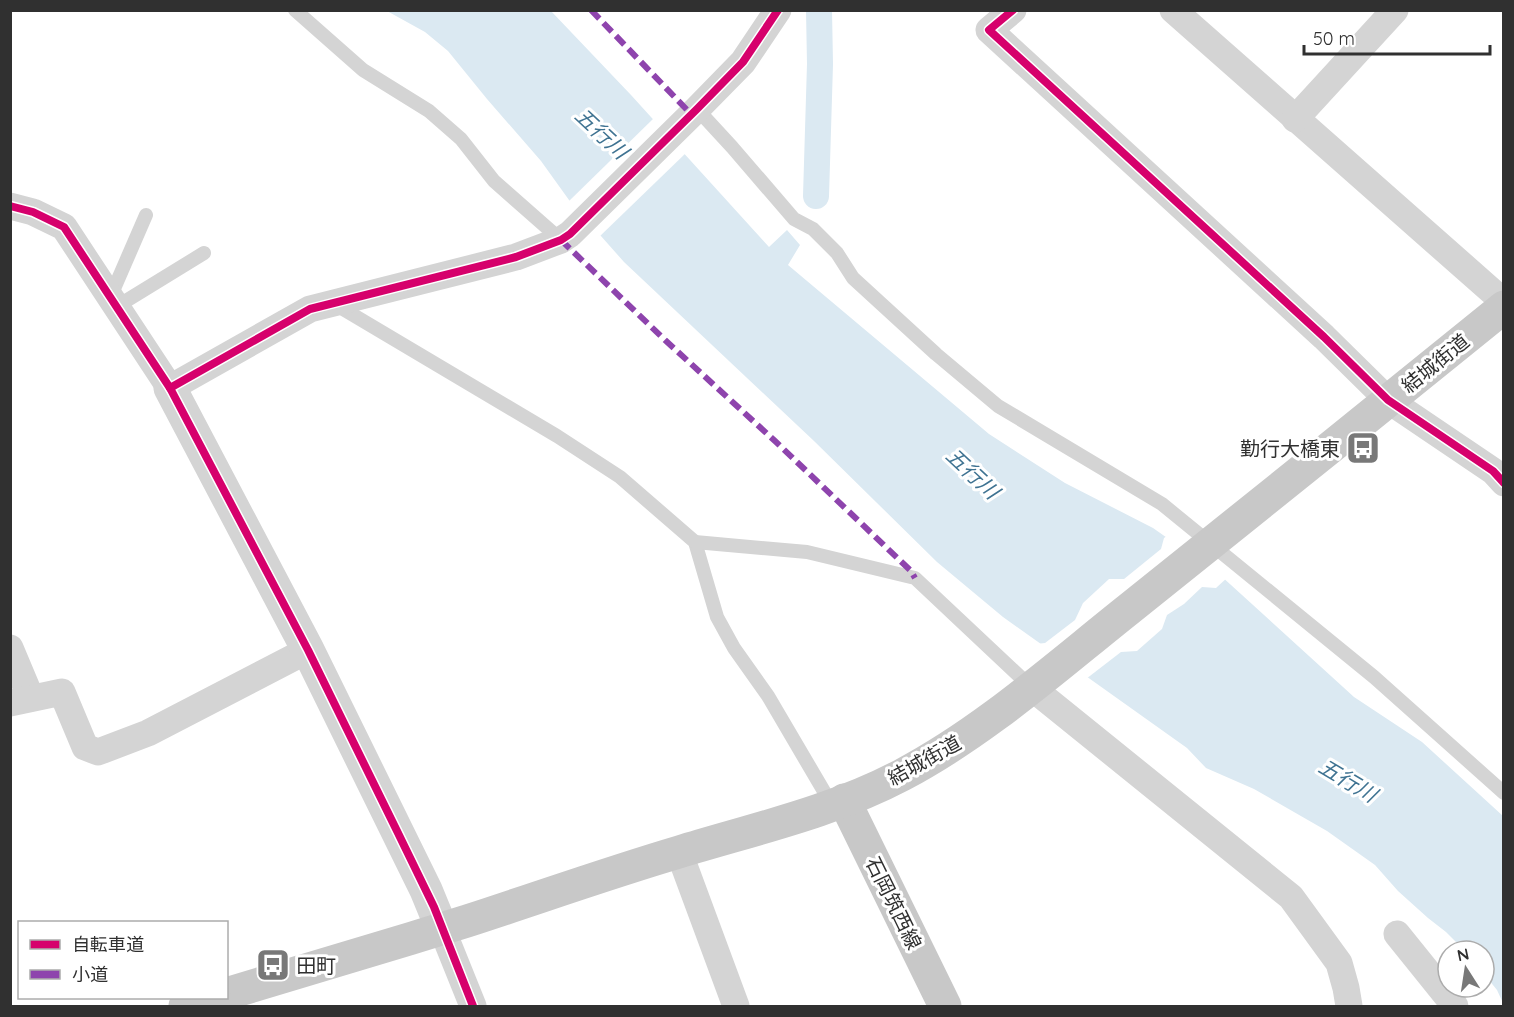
<svg xmlns="http://www.w3.org/2000/svg" width="1514" height="1017" viewBox="0 0 1514 1017" font-family="Quicksand,'Noto Sans JP',sans-serif">
<style>
.water{fill:#dbe9f2}
.pier{fill:#fff}
.lines{fill:none;stroke-linecap:round;stroke-linejoin:round}
.canal{stroke:#dbe9f2;stroke-width:26}
.service{stroke:#d4d4d4;stroke-width:14}
.minor{stroke:#d4d4d4;stroke-width:27}
.tertiary{stroke:#d4d4d4;stroke-width:33}
.primary{stroke:#c8c8c8;stroke-width:33}
.quiet{stroke:#8e44ad;stroke-width:6;stroke-dasharray:12 6;stroke-linecap:butt}
.cycleway-casing{stroke:#fff;stroke-width:11}
.cycleway{stroke:#d6006c;stroke-width:8}
.labels{text-anchor:middle;dominant-baseline:central;stroke-width:6;stroke-linejoin:round;paint-order:stroke}
.street-label{font-size:20px;fill:#303030;stroke:#fff}
.poi-label{font-size:20px;fill:#303030;stroke:#fff;text-anchor:end}
.water-label{font-size:21px;font-style:italic;fill:#3f7392;stroke:#fff}
</style>
<rect width="100%" height="100%" fill="#fff"/>
<polygon class="water" points="387,11 551,11 631,95 769,247 787,230 800,245 788,265 989,434 1065,483 1153,528 1220,575 1354,697 1422,742 1503,816 1503,1003 1497,990 1484,974 1484,951 1465,951 1446,932 1428,918 1398,891 1375,865 1327,831 1254,789 1206,768 1187,748 1003,617 937,562 814,441 624,262 569,200 541,161 487,99 448,51 425,32"/>
<g class="pier">
<polygon points="655,117 687,152 598,238 567,203"/>
<polygon points="1168,535 1228,577 1216,588 1202,587 1184,604 1167,615 1162,629 1137,651 1121,652 1086,679 1036,644 1045,643 1075,620 1083,603 1109,579 1124,579 1161,549 1164,538"/>
</g>
<g class="lines">
<polyline class="canal" points="816,196 820,64 819,10"/>
<g class="service">
<polyline points="295,10 363,70 429,111 461,139 494,181 561,240"/>
<polyline points="697,109 732,147 794,219 813,229 837,253 853,278 936,354 998,406 1162,504 1374,677 1504,793"/>
<polyline points="110,298 146,215"/>
<polyline points="333,303 557,436 620,477 695,542 717,617 734,648 768,696 832,805"/>
<polyline points="116,307 204,253"/>
<polyline points="695,542 807,552 915,578 1031,687"/>
</g>
<g class="minor">
<polyline points="1013,10 989,30 1324,337 1388,400 1493,471 1504,483"/>
<polyline points="1173,10 1504,302"/>
<polyline points="1295,119 1395,10"/>
<polyline points="10,206 33,212 64,227 170,388 310,309 516,257 561,240 570,234 697,109 743,62 778,10"/>
<polyline points="10,648 31,698"/>
<polyline points="1031,687 1291,897 1339,963 1346,988 1349,1006"/>
<polyline points="10,703 62,692 85,747 98,752 148,733 308,650"/>
<polyline points="679,852 736,1006"/>
<polyline points="442,929 473,1006"/>
<polyline points="1397,934 1455,1006"/>
</g>
<polyline class="tertiary" points="170,388 308,650 426,890 442,929"/>
<g class="primary">
<polyline points="844,800 945,1006"/>
<path d="M226,994C307,970 387,946 467,921C538,898 608,873 679,852C754,829 832,812 902,775C985,731 1056,667 1129,609C1255,509 1379,408 1504,307"/>
<polyline points="185,1006 215,998"/>
</g>
<g class="quiet">
<polyline points="591,10 691,114"/>
<polyline points="561,240 665,340 775,441 911,571 915,578"/>
</g>
<defs>
<g id="cycleway">
<polyline points="1013,10 989,30 1324,337 1388,400 1493,471 1504,483"/>
<polyline points="10,206 33,212 64,227 170,388 308,650 398,833 434,907 473,1006"/>
<polyline points="170,388 310,309 516,257 561,240 570,234 697,109 743,62 778,10"/>
</g>
</defs>
<use href="#cycleway" class="cycleway-casing"/>
<use href="#cycleway" class="cycleway"/>
</g>
<defs>
<symbol id="bus-square" viewBox="-11 -11 22 22"><rect x="-9" y="-9" width="18" height="18" rx="4" fill="#787878" stroke="#fff"/><path d="M-5-6H5V4H4V6H2V4H-2V6H-4V4H-5ZM-3.5-4V0h7V-4ZM-3.5 1.2v1.5H-2V1.2ZM2 1.2v1.5H3.5V1.2Z" fill="#fff"/></symbol>
</defs>
<g fill-rule="evenodd">
<use href="#bus-square" x="1344" y="429" width="38" height="38"/>
<use href="#bus-square" x="254" y="946" width="38" height="38"/>
</g>
<g class="labels">
<g class="street-label">
<text transform="translate(1435 363) rotate(-39)">結城街道</text>
<text transform="translate(924 760) rotate(-29)">結城街道</text>
<text transform="translate(894 903) rotate(64)">石岡筑西線</text>
</g>
<g class="poi-label">
<text x="1340" y="448">勤行大橋東</text>
<text x="296" y="965" text-anchor="start">田町</text>
</g>
<g class="water-label">
<text transform="translate(602 133) rotate(43)">五行川</text>
<text transform="translate(973 473) rotate(43)">五行川</text>
<text transform="translate(1348 780) rotate(31)">五行川</text>
</g>
</g>
<rect width="1514" height="1017" fill="none" stroke="#303030" stroke-width="24"/>
<rect x="18" y="921" width="210" height="78" fill="#ffffff" stroke="#acacac" stroke-width="1.5"/>
<rect x="30" y="940" width="30" height="9" fill="#d6006c" stroke="#acacac" stroke-width="1.5"/>
<text x="72" y="951" font-size="18" fill="#303030">自転車道</text>
<rect x="30" y="970" width="30" height="9" fill="#8e44ad" stroke="#acacac" stroke-width="1.5"/>
<text x="72" y="981" font-size="18" fill="#303030">小道</text>
<g transform="translate(1466 969) rotate(348)"><circle r="28" fill="#ffffff" stroke="#acacac" stroke-width="1.5"/>
<path d="M0-4.5L10 22L0 15L-10 22Z" fill="#787878"/>
<text y="-9" font-size="16" font-weight="bold" text-anchor="middle" fill="#303030">N</text>
</g>
<path d="M1304 45v9h186v-9" fill="none" stroke="#303030" stroke-width="3"/>
<text x="1313" y="45" font-size="18" fill="#303030" stroke="#ffffff" stroke-width="4.5" paint-order="stroke">50 m</text>
</svg>
